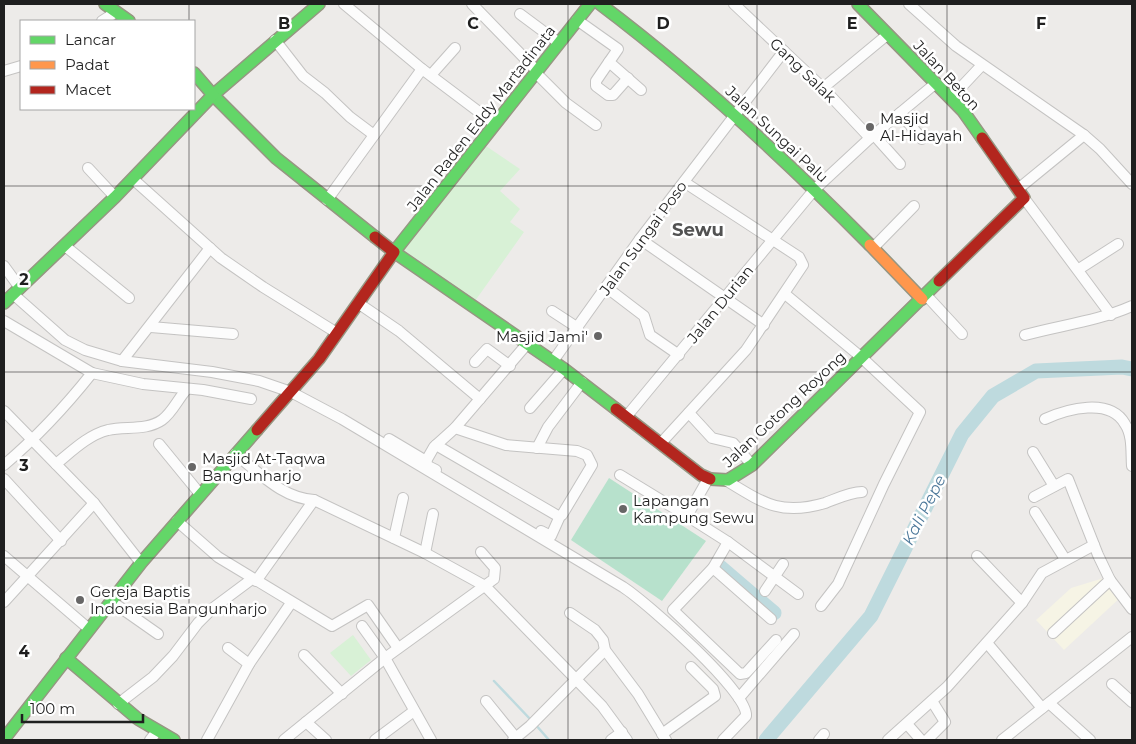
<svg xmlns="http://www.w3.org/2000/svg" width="1136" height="744" viewBox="0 0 1136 744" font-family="Montserrat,sans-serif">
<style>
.education{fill:#f6f4e5}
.park{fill:#d8f1d6}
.pitch{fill:#b7e1cc}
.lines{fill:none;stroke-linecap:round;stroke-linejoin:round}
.stream{stroke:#bedade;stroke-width:2.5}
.river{stroke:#bedade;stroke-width:15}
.street-casing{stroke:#c4c3c2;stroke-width:12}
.fast-casing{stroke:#969682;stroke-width:14}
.slow-casing{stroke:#969682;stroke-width:14}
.jam-casing{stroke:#969682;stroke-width:14}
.street{stroke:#fcfcfc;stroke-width:10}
.fast{stroke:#63d668;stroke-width:11}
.slow{stroke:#ff974d;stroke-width:11}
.jam{stroke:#b3261e;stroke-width:11}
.grid{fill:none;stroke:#1f1f1f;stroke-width:1;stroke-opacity:0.55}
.poi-dot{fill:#676666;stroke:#fff;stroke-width:2}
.labels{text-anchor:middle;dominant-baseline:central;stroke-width:5;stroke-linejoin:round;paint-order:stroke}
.street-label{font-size:15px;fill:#1f1f1f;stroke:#fff}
.poi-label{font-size:15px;fill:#1f1f1f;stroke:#fff;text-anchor:start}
.water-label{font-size:16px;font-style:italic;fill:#4c789a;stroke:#fff}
.quarter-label{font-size:18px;font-weight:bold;fill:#525252;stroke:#fff}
.grid-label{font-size:16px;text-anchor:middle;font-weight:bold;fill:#1f1f1f;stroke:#fff;stroke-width:5;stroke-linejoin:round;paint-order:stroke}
</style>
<rect width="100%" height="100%" fill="#edebe9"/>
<polygon class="education" points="1107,577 1121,597 1064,650 1036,620 1071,588"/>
<g class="park">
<polygon points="483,144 520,169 500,191 520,209 510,222 524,232 475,301 401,253"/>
<polygon points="353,635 371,660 351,676 330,653"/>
</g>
<polygon class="pitch" points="609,478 706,541 662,601 571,540"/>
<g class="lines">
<g class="stream">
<polyline points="494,681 531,720"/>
<polyline points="535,724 549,740"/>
</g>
<g class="river">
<polyline points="720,567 774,613"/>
<polyline points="766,740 871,616 962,434 993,396 1036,371 1122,367 1132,369"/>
</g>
<defs>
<g id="street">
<polyline points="344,4 422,69 495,124"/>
<polyline points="472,4 537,71"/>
<polyline points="734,4 823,88 870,138"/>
<polyline points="909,4 956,46 1084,135 1100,149 1132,184"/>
<polyline points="520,14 559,43"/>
<polyline points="577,20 618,49 609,62 641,90"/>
<polyline points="102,21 116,12"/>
<polyline points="275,40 303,76 325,93 350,117 374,135"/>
<polyline points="609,62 596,81 596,86 608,95 613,95 628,78"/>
<polyline points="4,71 21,66"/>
<polyline points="536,73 566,103 596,125"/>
<polyline points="431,75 455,48"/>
<polyline points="823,88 887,35"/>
<polyline points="951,98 982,65"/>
<polyline points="900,113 922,139"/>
<polyline points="874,135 900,164"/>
<polyline points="88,168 115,197"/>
<polyline points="133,179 221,258 263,287 337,333"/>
<polyline points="1018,189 1084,135"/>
<polyline points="1024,198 1111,315"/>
<polyline points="327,200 422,69"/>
<polyline points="640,239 764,325"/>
<polyline points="65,246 129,298"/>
<polyline points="873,248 914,206"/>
<polyline points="4,266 20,288"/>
<polyline points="1079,269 1118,244"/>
<polyline points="606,287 644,316 650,335 679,355"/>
<path d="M13,294L65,340L85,350L122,361L212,372L259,381L291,392L342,419L623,587C646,602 749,692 746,716L723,740"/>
<polyline points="785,294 861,357 920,412 884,484 838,584 821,606"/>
<polyline points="926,295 962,334"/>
<polyline points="358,303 399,331 480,399"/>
<polyline points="552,311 578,328"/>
<path d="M4,321L92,373C65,407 37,437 4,465"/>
<polyline points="151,327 233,334"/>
<path d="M1025,335C1061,325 1098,321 1132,306"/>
<polyline points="122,361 210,248"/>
<polyline points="553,361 640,239 784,51"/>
<polyline points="475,362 487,349 510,366"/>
<polyline points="92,373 143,384 203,390 251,399"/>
<polyline points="530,408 564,369"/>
<polyline points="4,411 94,503 4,602"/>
<polyline points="689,413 712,438 733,443 752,465"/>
<polyline points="626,417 814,190 870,138 936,83"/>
<path d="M1045,419C1067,409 1110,397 1125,424C1133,436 1131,452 1132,466"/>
<polyline points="389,439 426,461 428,466 436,470"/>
<polyline points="661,443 746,350 803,265 799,257 684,182"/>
<polyline points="159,444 200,494"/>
<polyline points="436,445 558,516 562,515 592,465 587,455 577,451 506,445 455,428"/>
<polyline points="537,448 548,427 582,382"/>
<polyline points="1033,452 1054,486"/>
<path d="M235,454C260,473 282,498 314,500L425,553L485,586L602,706L627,740"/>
<polyline points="426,461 434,447 455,428 527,344"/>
<path d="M56,464C72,451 88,435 108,430C126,426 146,431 162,420C172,413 178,399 186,390"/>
<polyline points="620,475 687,516"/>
<polyline points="4,479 61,541"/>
<polyline points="708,479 687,516 728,542 798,594"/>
<path d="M727,481C763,503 781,516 825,503C836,499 850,492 862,492"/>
<polyline points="1034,497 1068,479 1098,555 1110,580 1053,633"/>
<polyline points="94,503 141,563"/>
<polyline points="1035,512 1065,559"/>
<polyline points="177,521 218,557 332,626 368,605 398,648"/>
<polyline points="541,531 551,536 560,516"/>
<polyline points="394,538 403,498"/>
<polyline points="728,542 713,568 673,610 740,674 746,673 776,640"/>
<polyline points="425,553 433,514"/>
<polyline points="4,556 89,629"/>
<polyline points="977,556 1022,603"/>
<polyline points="713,568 771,619"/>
<polyline points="1110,580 1132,609"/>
<polyline points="256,581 314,500"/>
<polyline points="765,591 783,564"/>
<polyline points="111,601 158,634"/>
<polyline points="570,613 595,630 603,640 605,650 638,694 666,740"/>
<polyline points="362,626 385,658 431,740"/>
<polyline points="987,643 1042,708"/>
<polyline points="228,648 249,664"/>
<polyline points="304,655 342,694"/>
<polyline points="1112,684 1132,702"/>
<polyline points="739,698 794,634"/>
<polyline points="486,701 516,738"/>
<polyline points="1049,703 1090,740"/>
<polyline points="118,704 153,677 173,656 198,623 213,608 252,579"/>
<polyline points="306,722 326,740"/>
<polyline points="907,724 921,740"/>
<polyline points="662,734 715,696 713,689 691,667"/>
<polyline points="150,740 157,731"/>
<polyline points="207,740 249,664 291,603"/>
<polyline points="284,740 385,658 494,579 495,568 481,552"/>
<polyline points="375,740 414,711"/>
<polyline points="513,740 530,726 605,650"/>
<polyline points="611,740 622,732"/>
<polyline points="819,740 824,734"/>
<polyline points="888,740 947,687 1022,603 1042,573 1094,545"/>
<polyline points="927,740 945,722 932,701"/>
<polyline points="1002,740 1132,637"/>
</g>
<g id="fast">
<polyline points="105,4 129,21"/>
<polyline points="319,4 213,95 276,158 375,237"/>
<polyline points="590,4 394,252 564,369 616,409"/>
<path d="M600,4C697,77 785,159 870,245"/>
<polyline points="858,4 963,111 982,138"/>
<polyline points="4,303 115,197 213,95 194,73"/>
<polyline points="710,479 728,480 752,465 939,281"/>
<polyline points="66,658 138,719 174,740"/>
<polyline points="4,739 141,563 257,430"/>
</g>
<polyline id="slow" points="870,245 922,299"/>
<g id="jam">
<polyline points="939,281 1024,198 982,138"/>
<polyline points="616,409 701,475 710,479"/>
<polyline points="257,430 319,359 394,252 375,237"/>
</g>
</defs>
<use href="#street" class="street-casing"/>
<use href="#fast" class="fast-casing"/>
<use href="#slow" class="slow-casing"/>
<use href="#jam" class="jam-casing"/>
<use href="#street" class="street"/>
<use href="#fast" class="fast"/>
<use href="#slow" class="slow"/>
<use href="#jam" class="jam"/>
</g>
<path class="grid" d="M189,4V21M379,4V740M568,4V740M757,4V740M947,4V740M189,109V740M4,186H1132M4,372H1132M4,558H1132"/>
<g class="poi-dot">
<circle cx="870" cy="127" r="5"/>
<circle cx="598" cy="336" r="5"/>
<circle cx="192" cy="467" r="5"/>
<circle cx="623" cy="509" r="5"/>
<circle cx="80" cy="600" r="5"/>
</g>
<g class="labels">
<g class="street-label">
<text transform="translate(803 70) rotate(44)">Gang Salak</text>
<text transform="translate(947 75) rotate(47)">Jalan Beton</text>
<text transform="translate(481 118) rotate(-52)">Jalan Raden Eddy Martadinata</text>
<text transform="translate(777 134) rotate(43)">Jalan Sungai Palu</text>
<text transform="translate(643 238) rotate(-54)">Jalan Sungai Poso</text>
<text transform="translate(720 304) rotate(-51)">Jalan Durian</text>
<text transform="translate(784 409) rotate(-43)">Jalan Gotong Royong</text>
</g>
<g class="poi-label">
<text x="880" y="118">Masjid<tspan x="880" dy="17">Al-Hidayah</tspan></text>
<text x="588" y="336" text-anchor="end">Masjid Jami'</text>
<text x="202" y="458">Masjid At-Taqwa<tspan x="202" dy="17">Bangunharjo</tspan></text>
<text x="633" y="500">Lapangan<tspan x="633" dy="17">Kampung Sewu</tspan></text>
<text x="90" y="591">Gereja Baptis<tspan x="90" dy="17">Indonesia Bangunharjo</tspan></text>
</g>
<g class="water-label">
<text transform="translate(924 510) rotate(-63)">Kali Pepe</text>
</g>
<g class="quarter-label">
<text x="698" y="230">Sewu</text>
</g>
</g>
<g class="grid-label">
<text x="284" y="29">B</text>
<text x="473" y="29">C</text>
<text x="663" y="29">D</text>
<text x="852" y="29">E</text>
<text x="1041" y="29">F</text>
<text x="24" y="285">2</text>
<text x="24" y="471">3</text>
<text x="24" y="657">4</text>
</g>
<rect width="1136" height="744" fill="none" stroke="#1f1f1f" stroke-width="10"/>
<rect x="20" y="20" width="175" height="90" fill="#ffffff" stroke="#a5a5a5"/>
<rect x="30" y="36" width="25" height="8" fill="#63d668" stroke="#a5a5a5"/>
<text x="65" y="45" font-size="15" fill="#1f1f1f">Lancar</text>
<rect x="30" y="61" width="25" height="8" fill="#ff974d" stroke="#a5a5a5"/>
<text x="65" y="70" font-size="15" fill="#1f1f1f">Padat</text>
<rect x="30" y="86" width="25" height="8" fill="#b3261e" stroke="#a5a5a5"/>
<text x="65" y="95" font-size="15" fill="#1f1f1f">Macet</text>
<path d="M22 714v8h121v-8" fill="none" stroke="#1f1f1f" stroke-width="2.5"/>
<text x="30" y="714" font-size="15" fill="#1f1f1f" stroke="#ffffff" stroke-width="4" paint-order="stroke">100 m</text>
</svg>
